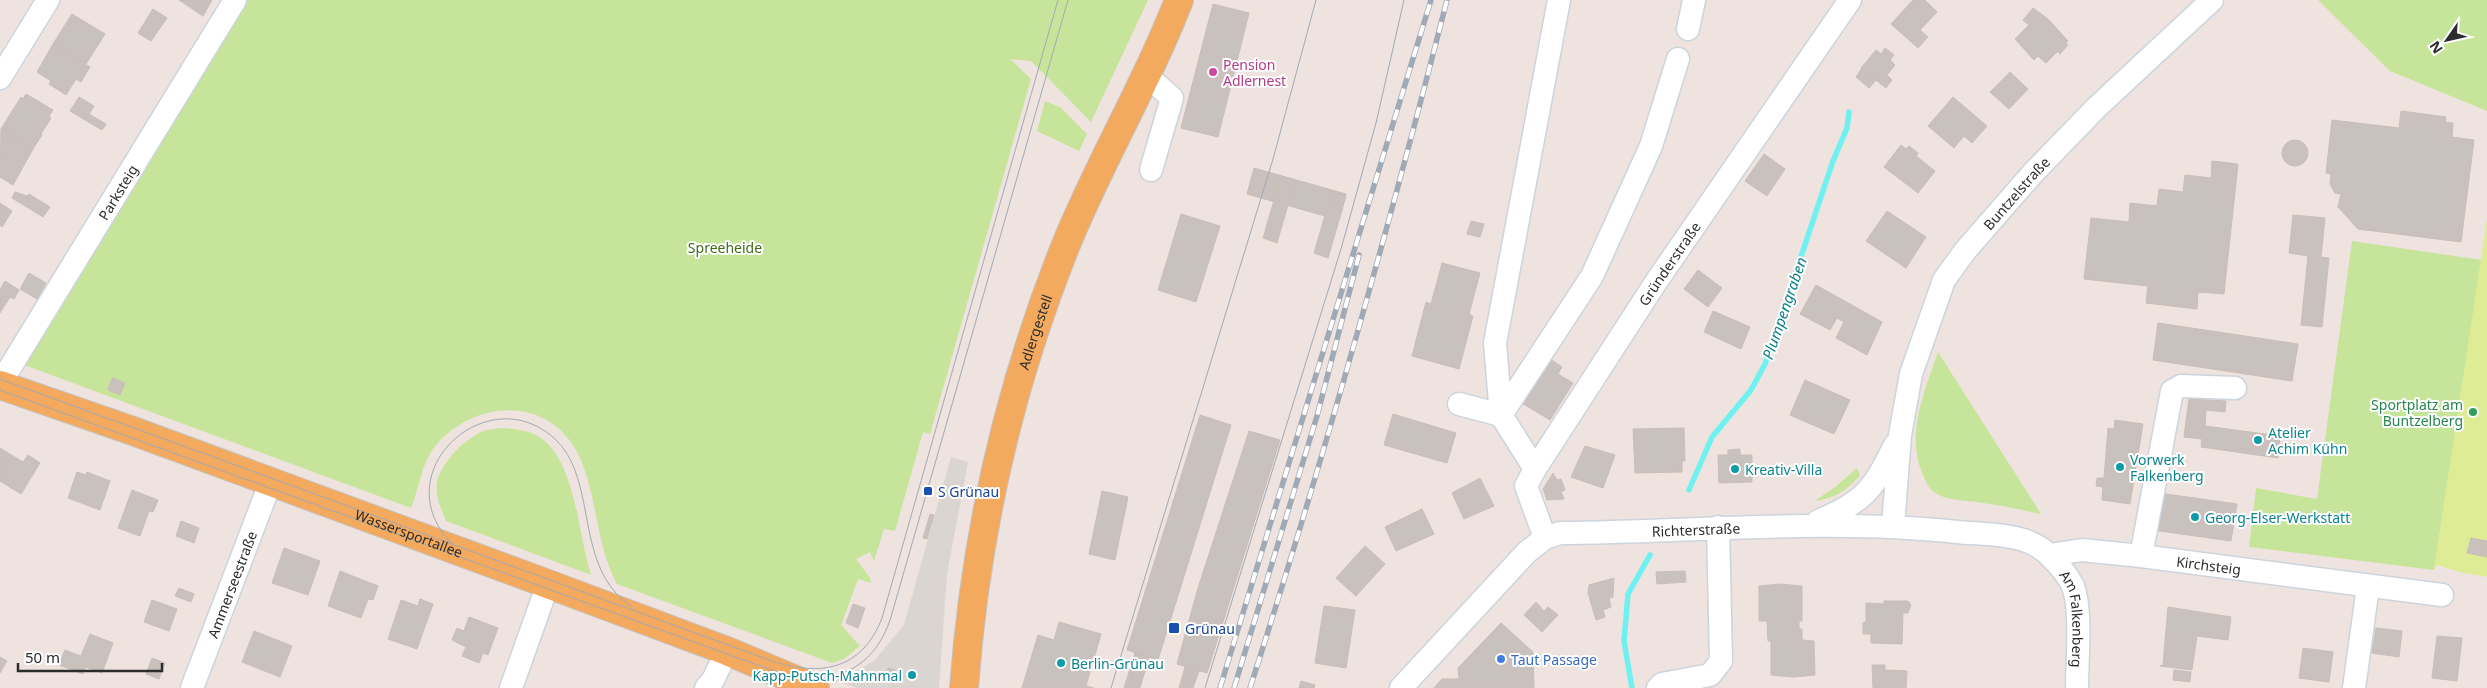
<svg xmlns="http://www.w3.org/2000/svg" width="2487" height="688" viewBox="0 0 2487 688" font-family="'Noto Sans',sans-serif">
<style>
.green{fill:#c7e59a}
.pitch{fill:#dfec96}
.plaza{fill:#dad5d1}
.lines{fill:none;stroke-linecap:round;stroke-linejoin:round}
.stream{stroke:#70f1f1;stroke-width:5.5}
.building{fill:#c9c1bd;stroke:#c9beb7}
.minor-casing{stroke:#ccd4de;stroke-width:25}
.major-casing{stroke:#c4c4c4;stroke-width:30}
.minor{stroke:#fff;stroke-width:22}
.major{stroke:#f3a95e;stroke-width:28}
.tram{stroke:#a0a9b6;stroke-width:1}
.rail-casing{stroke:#a0a9b6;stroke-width:5.5}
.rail{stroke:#fff;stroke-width:4;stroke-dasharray:11;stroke-linecap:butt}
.hotel-dot{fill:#d1479c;stroke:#fff;stroke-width:2}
.leisure-dot{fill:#2e9e5b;stroke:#fff;stroke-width:2}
.culture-dot{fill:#0f9aa8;stroke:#fff;stroke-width:2}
.transit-dot{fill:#1a4fb4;stroke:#fff;stroke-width:2}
.shop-dot{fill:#3f7fe0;stroke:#fff;stroke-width:2}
.labels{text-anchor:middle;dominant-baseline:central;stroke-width:4;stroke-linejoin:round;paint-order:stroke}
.hotel-label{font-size:14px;fill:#b23c85;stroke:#fff;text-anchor:start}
.street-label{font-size:14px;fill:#2c2c2c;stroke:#fff}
.park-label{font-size:14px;fill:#406c19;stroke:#fff}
.leisure-label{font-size:14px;fill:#27864d;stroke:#fff;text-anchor:end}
.culture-label{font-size:14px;fill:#0d838f;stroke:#fff;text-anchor:start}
.transit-label{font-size:14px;fill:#164399;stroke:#fff;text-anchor:start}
.shop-label{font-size:14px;fill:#366cbe;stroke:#fff;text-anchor:start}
.water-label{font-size:15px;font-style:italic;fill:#0c818b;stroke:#fff}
</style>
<rect width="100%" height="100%" fill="#eee3de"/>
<g class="green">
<path d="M241,0H1148L1091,122L1031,61L1010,59L1031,79L930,434L923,432L895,531L884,529L874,561L870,552L856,559L870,578L871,583L858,579L841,625L860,646L844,659L832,663L617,584C595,543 598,497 579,456C550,395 476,399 436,445C421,464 420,486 411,508L16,362Z"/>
<polygon points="2318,0 2487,0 2487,111 2390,71"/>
<polygon points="1045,101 1060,107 1087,134 1079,151 1037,131"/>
<polygon points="2352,241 2482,260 2434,570 2249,547 2256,488 2317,499"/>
<path d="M1938,352L2041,514C2019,509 1998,505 1977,502C1964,500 1951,501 1939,495C1931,492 1926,483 1923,475C1905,435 1925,390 1938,352Z"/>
<path d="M502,428C514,429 525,430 536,435C576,456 578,536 591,575L446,521C441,509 435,496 437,483C441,462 464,440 483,431C489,429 496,429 502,428Z"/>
<path d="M1857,468L1860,475C1847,491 1834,499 1814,501L1834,488Z"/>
</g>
<polygon class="pitch" points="2487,219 2487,577 2460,572 2437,565 2434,570"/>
<polygon class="plaza" points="951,457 968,462 947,574 939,688 857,688 834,680 849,676 875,660 904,625"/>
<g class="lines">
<g class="stream">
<polyline points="1689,490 1712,437 1751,390 1765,364 1833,161 1847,128 1849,112"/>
<polyline points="1632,688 1624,641 1628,594 1650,555"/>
</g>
</g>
<g class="building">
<polygon points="179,0 212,0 203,16"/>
<polygon points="1913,0 1925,0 1937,12 1920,30 1928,37 1918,48 1891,24"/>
<polygon points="1213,4 1249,13 1218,137 1181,128"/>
<polygon points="2033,8 2048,19 2068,41 2066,43 2068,45 2060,54 2058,51 2046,63 2038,56 2034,60 2015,39 2029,25 2023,20"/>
<polygon points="153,9 167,18 151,41 138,33"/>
<polygon points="72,14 105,34 86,64 53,44"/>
<polygon points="53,44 90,67 81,82 76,79 66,95 49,84 51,81 37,72"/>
<polygon points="1885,48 1894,55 1890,60 1895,65 1887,75 1892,80 1886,88 1861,68 1876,50 1881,54"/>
<polygon points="1862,68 1876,80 1869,88 1856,77"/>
<polygon points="2010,72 2028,89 2009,109 1990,92"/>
<polygon points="26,94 53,110 49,116 51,118 41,134 42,135 33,149 1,129 21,97 23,99"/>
<polygon points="79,97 94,106 89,114 106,124 102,130 70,111"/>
<polygon points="1953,97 1987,126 1972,143 1964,136 1954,148 1928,126"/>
<polygon points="2401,111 2446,117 2445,122 2453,123 2452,137 2474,140 2461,242 2358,229 2338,207 2341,194 2335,193 2330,184 2331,174 2326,173 2332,120 2399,128"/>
<polygon points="1,129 33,149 13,185 0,177"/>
<circle cx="2295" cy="153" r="13"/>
<polygon points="1901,145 1906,149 1909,146 1918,153 1916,156 1935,171 1918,193 1884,167"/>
<polygon points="1764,154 1785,169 1767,196 1745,181"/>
<polygon points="2212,161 2238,164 2224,294 2198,292 2197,309 2146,303 2148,286 2084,279 2091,218 2129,222 2130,203 2157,206 2159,189 2183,192 2185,175 2211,178"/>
<polygon points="1254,168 1346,194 1339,220 1247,194"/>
<polygon points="1281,176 1295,181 1277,243 1263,238"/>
<polygon points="1332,191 1346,196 1328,258 1314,253"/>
<polygon points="15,192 27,196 29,194 50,207 43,217 12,198"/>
<polygon points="0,203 12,211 2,227 0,225"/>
<polygon points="1887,211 1926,237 1906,268 1866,241"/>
<polygon points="1181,214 1220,226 1196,302 1158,290"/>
<polygon points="2293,215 2325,218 2321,257 2329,258 2322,327 2301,325 2308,256 2289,253"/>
<polygon points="1471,221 1484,224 1480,237 1467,234"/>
<polygon points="1442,263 1480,273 1469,314 1473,316 1459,369 1412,356 1426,302 1431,304"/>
<polygon points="1698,270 1722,288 1708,307 1684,289"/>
<polygon points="29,273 46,283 37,299 20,289"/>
<polygon points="5,281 19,290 14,299 10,297 0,313 0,290"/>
<polygon points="1816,285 1882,322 1867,355 1836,338 1844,322 1837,318 1830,330 1800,314"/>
<polygon points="1713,311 1750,327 1741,349 1704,332"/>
<polygon points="2158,323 2298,344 2292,381 2153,360"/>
<polygon points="1547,357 1562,367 1558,374 1573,383 1550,420 1520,402"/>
<polygon points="112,378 125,383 120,395 108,390"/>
<polygon points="1805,380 1850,400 1834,434 1790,415"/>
<polygon points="2189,399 2226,401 2225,412 2206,410 2205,426 2280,436 2278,458 2201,447 2202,439 2184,437"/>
<polygon points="1393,414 1456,433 1447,463 1384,445"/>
<polygon points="1200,415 1231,425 1158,660 1127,650"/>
<polygon points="2115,420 2143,424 2130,504 2102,500 2103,487 2096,486 2097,478 2104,478 2108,428 2114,429"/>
<polygon points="1684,428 1685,461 1682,461 1682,472 1635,473 1633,429"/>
<polygon points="1249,431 1280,440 1207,673 1177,664 1198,588"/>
<polygon points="1585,446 1615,455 1603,488 1571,477"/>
<polygon points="0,448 23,462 28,455 40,463 21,494 0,481"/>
<polygon points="1740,449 1740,455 1752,455 1752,482 1719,483 1718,455 1728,455 1728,450"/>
<polygon points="77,472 86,475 87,472 110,481 100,510 68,498"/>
<polygon points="1553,473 1557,480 1561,479 1565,490 1561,492 1564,499 1547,500 1543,489"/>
<polygon points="1480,478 1494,506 1464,519 1452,493"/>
<polygon points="132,490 158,500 153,512 149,511 140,536 118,528"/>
<polygon points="1102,491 1128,497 1115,560 1089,554"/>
<polygon points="2159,493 2237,504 2231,541 2153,530"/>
<polygon points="1422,509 1434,534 1396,551 1385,527"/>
<polygon points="930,514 934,515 927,539 923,538"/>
<polygon points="181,521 199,528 194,543 176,536"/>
<polygon points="2471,538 2487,541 2487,557 2467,553"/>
<polygon points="1365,546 1385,564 1356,596 1336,578"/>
<polygon points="284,548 320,561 308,595 272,583"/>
<polygon points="340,571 378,586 373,600 368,599 361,618 328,606"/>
<polygon points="1685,571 1686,582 1657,584 1656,572"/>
<polygon points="1614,578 1613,597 1609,598 1611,607 1603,610 1605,617 1596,620 1588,593 1589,585"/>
<polygon points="1780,584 1802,586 1802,621 1799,621 1799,629 1802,629 1802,640 1814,641 1815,675 1793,677 1771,675 1771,641 1768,641 1767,621 1759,621 1759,586"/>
<polygon points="179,588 194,594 191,602 175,596"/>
<polygon points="420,599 433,604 417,649 388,639 401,600 418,606"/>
<polygon points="152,600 177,609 169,631 144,622"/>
<polygon points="1884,601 1908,601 1911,605 1908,613 1903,613 1902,644 1871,643 1871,634 1863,634 1863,623 1866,622 1866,603 1884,604"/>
<polygon points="1536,602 1544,611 1548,607 1558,615 1542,632 1524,615"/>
<polygon points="853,604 865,608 858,628 846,623"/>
<polygon points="1324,606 1355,610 1346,668 1315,663"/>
<polygon points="2168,607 2231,617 2228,640 2197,636 2192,670 2160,666 2163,665"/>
<polygon points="469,617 498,628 488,655 483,653 479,663 462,656 466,647 452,640 457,628 464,631"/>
<polygon points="1059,622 1101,634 1086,686 1094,688 1022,688 1038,635 1054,640"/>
<polygon points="1501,623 1533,652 1534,688 1434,688 1442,679 1459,679 1458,668"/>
<polygon points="2376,628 2402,631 2399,657 2372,653"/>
<polygon points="254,631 292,646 280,677 242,662"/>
<polygon points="90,634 113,643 102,673 85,667 83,674 59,665 65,650 81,656"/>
<polygon points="2437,636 2462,638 2457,681 2432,678"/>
<polygon points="2303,648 2333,652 2329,682 2299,678"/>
<polygon points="1135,653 1149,657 1140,688 1124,688"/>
<polygon points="0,657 7,661 0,673"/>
<polygon points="152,658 165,663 159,679 146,674"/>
<polygon points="1135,664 1143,667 1137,688 1128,688"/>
<polygon points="1872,665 1885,665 1885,670 1907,671 1906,688 1873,688"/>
<polygon points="1185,667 1199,671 1193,688 1179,688"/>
<polygon points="888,668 895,670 893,680 886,678"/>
<polygon points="2174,670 2191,672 2190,682 2173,680"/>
<polygon points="1184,679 1192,681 1190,688 1182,688"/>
<polygon points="1301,681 1315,685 1314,688 1299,688"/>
</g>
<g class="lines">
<defs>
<g id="minor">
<polyline points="1688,29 1694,0"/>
<polyline points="1146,75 1172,98 1151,170"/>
<polyline points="0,78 48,0"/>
<path id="s1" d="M0,384L235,0"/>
<polyline points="1459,404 1501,415 1592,276 1651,146 1678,59"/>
<polyline points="1535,469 1501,415 1495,343 1559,0"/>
<path d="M1818,521C1865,502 1873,489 1895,445"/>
<path id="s2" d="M1893,526L1900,435L1911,374L1944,280L1965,251L2033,173L2096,108L2212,0"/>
<path id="s3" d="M1545,538L1526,486L1535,469L1656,282L1850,0"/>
<path id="s4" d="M2050,555L2082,550L2141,556L2442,595"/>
<polyline points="2141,556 2172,391 2181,386 2235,388"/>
<path id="s5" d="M192,688L271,481"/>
<polyline points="511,688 548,584"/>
<polyline points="706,688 713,680 727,651"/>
<path id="s6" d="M1401,688L1527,552L1545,538L1560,533C1693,532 1825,518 1957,532C1988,535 2027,532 2050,556C2058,564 2068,576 2073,586C2082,611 2077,660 2077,688"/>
<polyline points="1658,688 1662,684 1710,675 1721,661 1718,527"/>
<polyline points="2354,688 2368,587"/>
</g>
<g id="major">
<path id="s7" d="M0,385L133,431L548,584L727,651L815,688"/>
<path id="s8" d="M964,688C975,538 1009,387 1065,247C1099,163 1146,85 1179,0"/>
</g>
</defs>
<use href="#minor" class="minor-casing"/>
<use href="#major" class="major-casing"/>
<use href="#minor" class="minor"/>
<use href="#major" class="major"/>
<g class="tram">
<path d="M0,379L772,661C820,677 862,670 882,618L1058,0"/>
<path d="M0,390L774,671C827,688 873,674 891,617L1068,0"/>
<path d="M452,544C387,478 474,390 540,428C606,465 566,563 632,607"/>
<polyline points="1111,688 1273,159 1316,0"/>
<polyline points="1205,688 1341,249 1376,123 1404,0"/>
</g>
<defs>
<g id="rail">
<polyline points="1220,688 1431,0"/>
<polyline points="1234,688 1317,416 1359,255"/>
<path d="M1250,688C1323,461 1388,231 1447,0"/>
</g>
</defs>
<use href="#rail" class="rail-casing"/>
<use href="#rail" class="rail"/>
</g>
<circle class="hotel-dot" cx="1213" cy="72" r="5"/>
<circle class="leisure-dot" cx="2473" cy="412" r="5"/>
<g class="culture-dot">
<circle cx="2258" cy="440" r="5"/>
<circle cx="2120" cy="467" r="5"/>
<circle cx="1735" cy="469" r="5"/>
<circle cx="2195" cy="517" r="5"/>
<circle cx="1061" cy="663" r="5"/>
<circle cx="912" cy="675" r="5"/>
</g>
<g class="transit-dot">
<rect x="923" y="486" width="10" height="10" rx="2.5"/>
<rect x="1168" y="622" width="12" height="12" rx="2.5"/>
</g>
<circle class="shop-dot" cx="1501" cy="659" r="5"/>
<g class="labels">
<g class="hotel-label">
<text x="1223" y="64">Pension<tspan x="1223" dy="16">Adlernest</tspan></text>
</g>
<g class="street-label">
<text stroke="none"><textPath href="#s1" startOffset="225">Parksteig</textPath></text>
<text stroke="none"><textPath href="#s2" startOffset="366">Buntzelstraße</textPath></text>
<text stroke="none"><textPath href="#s3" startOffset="320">Gründerstraße</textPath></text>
<text stroke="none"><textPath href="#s8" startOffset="364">Adlergestell</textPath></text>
<text stroke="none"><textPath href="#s6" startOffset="360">Richterstraße</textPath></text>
<text stroke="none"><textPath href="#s7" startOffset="435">Wassersportallee</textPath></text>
<text stroke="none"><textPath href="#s4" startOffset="160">Kirchsteig</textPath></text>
<text stroke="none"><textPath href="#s5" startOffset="111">Ammerseestraße</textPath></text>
<text stroke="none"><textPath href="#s6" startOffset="790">Am Falkenberg</textPath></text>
</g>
<g class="park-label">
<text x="725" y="247">Spreeheide</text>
</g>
<g class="leisure-label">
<text x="2463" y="404">Sportplatz am<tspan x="2463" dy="16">Buntzelberg</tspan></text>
</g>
<g class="culture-label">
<text x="2268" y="432">Atelier<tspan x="2268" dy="16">Achim Kühn</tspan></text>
<text x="2130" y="459">Vorwerk<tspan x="2130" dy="16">Falkenberg</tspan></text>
<text x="1745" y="469">Kreativ-Villa</text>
<text x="2205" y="517">Georg-Elser-Werkstatt</text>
<text x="1071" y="663">Berlin-Grünau</text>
<text x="902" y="675" text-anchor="end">Kapp-Putsch-Mahnmal</text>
</g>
<g class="transit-label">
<text x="938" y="491">S Grünau</text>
<text x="1185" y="628">Grünau</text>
</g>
<g class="shop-label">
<text x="1511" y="659">Taut Passage</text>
</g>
<g class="water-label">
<text transform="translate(1784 308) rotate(-71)">Plumpengraben</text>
</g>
</g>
<g transform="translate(2447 40) rotate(236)" stroke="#ffffff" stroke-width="4" paint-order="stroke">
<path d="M0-4L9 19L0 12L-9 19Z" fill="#2c2c2c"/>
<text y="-8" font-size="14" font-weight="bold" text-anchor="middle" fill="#2c2c2c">N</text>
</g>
<path d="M18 663v8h144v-8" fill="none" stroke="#2c2c2c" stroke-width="2.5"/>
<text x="25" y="663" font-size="15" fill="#2c2c2c" stroke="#ffffff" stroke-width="4" paint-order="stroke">50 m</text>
</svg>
